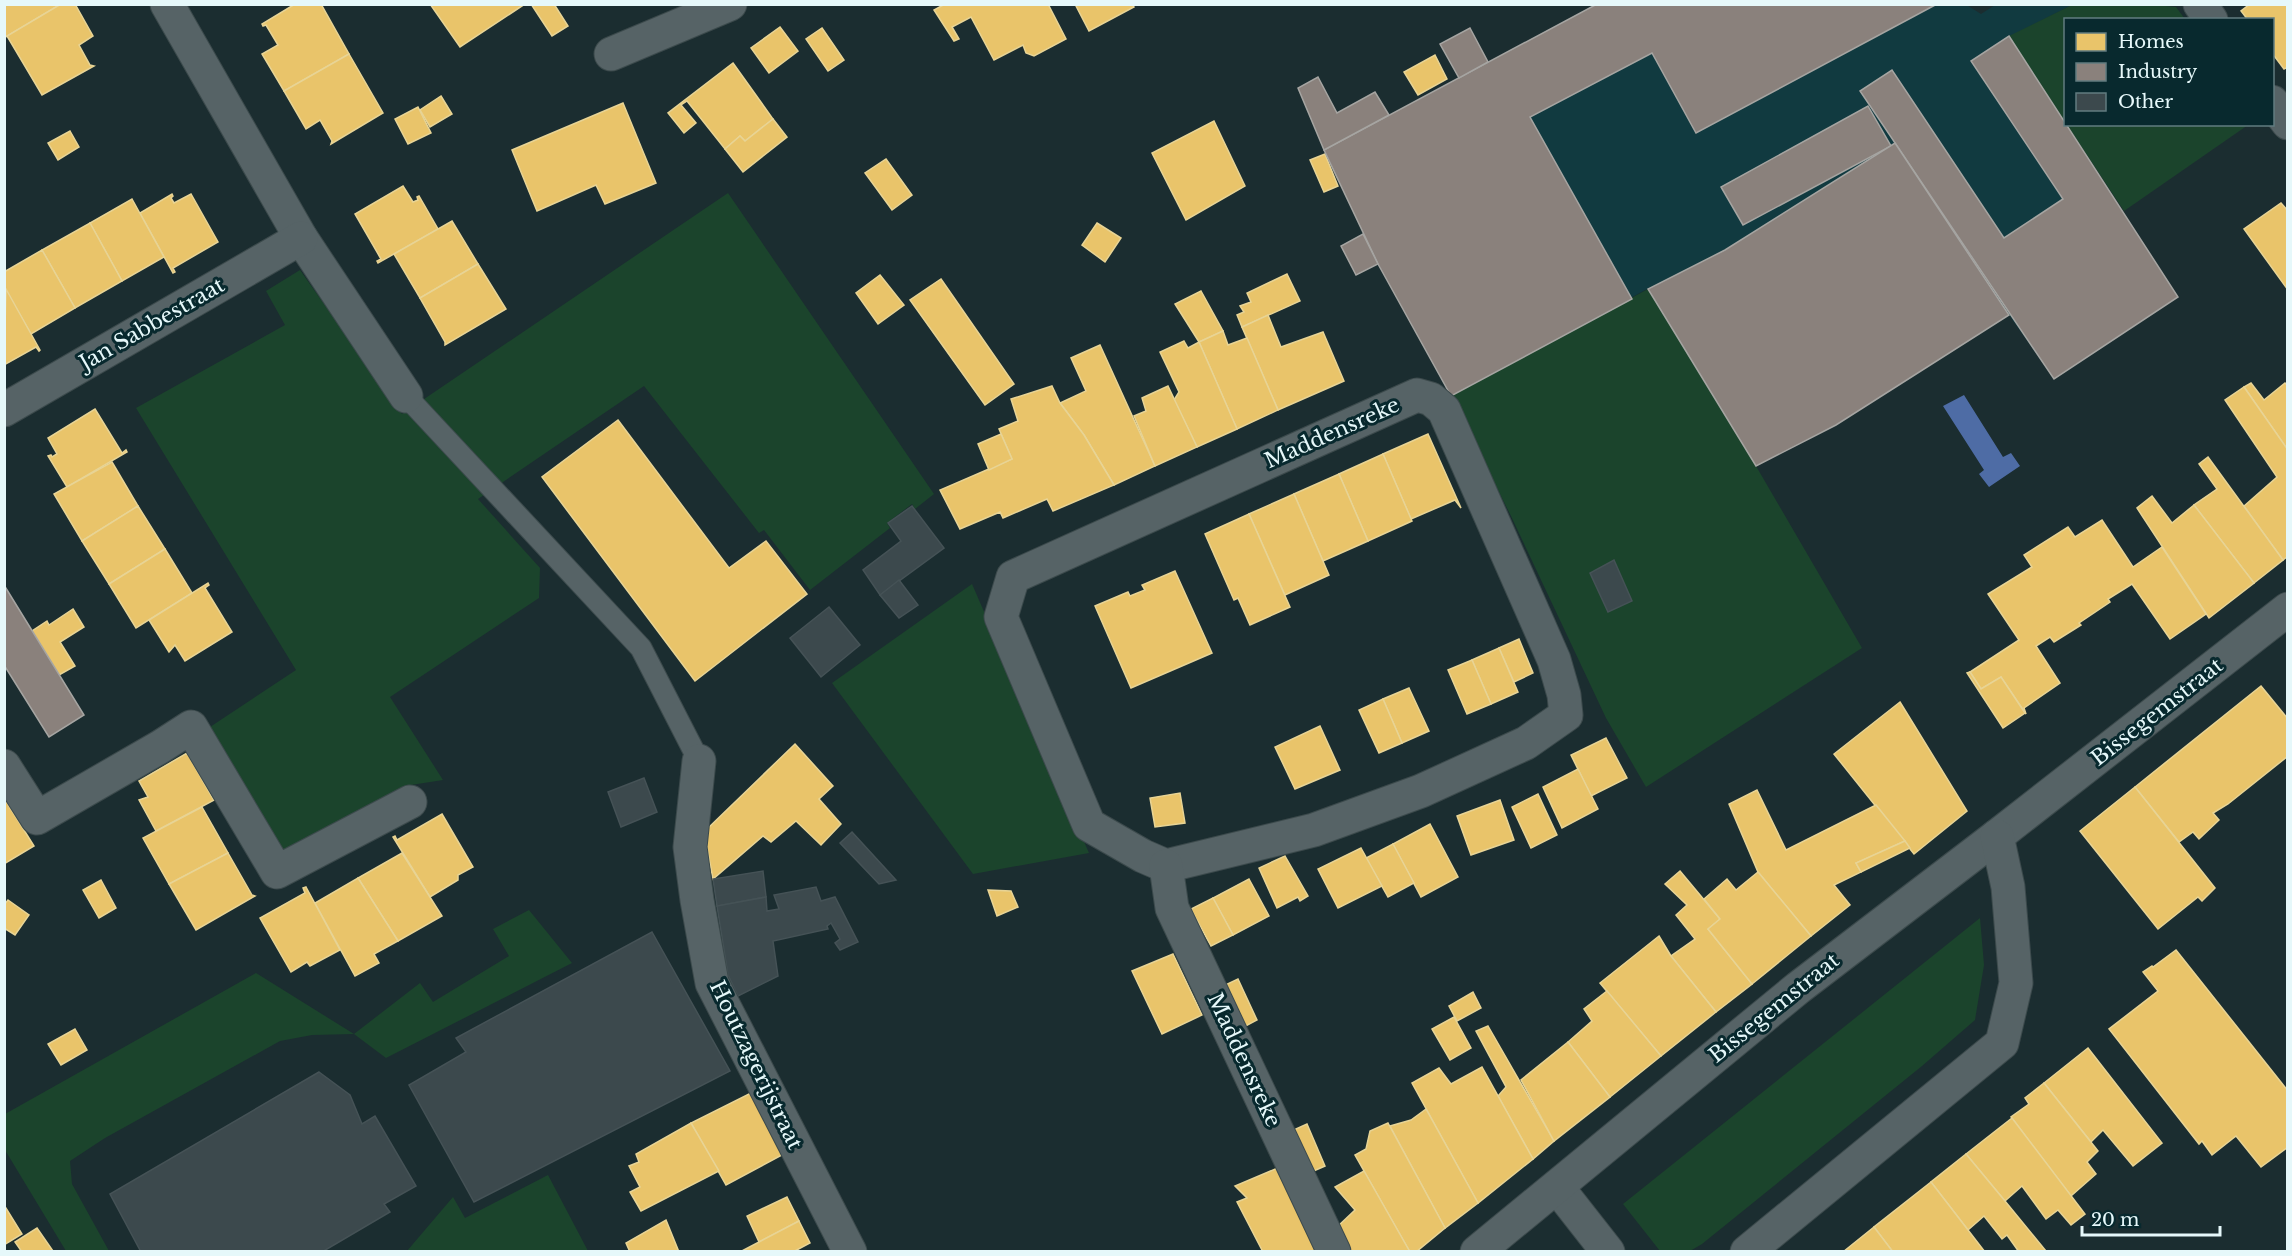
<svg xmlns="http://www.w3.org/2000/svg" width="2292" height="1256" viewBox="0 0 2292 1256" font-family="'Libre Baskerville',serif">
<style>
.built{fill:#113a40}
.green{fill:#1b442c}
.water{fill:#4e6ca5}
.homes{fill:#e9c46a;stroke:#e8d495;stroke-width:1.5}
.industry{fill:#8a817c;stroke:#a6a5a2;stroke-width:1.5}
.building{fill:#3c494d;stroke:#455256;stroke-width:1.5}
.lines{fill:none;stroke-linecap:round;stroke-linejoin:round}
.lane-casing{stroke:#3c4a4c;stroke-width:23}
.street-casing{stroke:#3c4a4c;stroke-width:35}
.secondary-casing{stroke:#3c4a4c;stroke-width:35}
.lane{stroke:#566366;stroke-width:21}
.street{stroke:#566366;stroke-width:33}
.secondary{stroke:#566366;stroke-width:33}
.labels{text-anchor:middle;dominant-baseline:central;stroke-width:6;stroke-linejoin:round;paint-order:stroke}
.street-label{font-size:21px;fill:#e6f8fa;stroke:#08292e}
</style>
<rect width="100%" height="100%" fill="#1b2d30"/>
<polygon class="built" points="1965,4 1981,14 1995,5 2072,5 2009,37 2178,297 2054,379 2009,315 1836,425 1756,466 1647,289 1451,396 1378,264 1324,150 1597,5"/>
<g class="green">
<polygon points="2156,5 2176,7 2185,19 2066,20 2065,122 2009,36 2072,5"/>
<polygon points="2067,125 2248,125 2124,211"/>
<polygon points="728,193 934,494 915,509 912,504 887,523 890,528 810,590 764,530 759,533 644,386 478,499 540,568 539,598 390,697 443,780 411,785 350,816 280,857 207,729 296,670 136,408 285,325 266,291 300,270 402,414"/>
<polygon points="1648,289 1756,466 1862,648 1646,787 1606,718 1511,516 1451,396"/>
<polygon points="972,584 1089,853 973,874 832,683"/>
<polygon points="529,910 572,963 386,1058 354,1034 312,1035 280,1041 105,1138 70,1161 72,1184 109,1251 66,1251 5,1150 5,1114 256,973 354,1034 420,983 433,1002 509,956 493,929"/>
<polygon points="1980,918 1984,965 1975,1020 1922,1066 1702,1244 1690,1251 1660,1251 1623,1204"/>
<polygon points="548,1175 588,1251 407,1251 453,1197 465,1218"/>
</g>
<polygon class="water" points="1964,395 2003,457 2011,453 2020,466 1989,487 1979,474 1984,470 1943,406"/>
<g class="homes">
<polygon points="4,4 61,4 4,38"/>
<polygon points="61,4 75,4 93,36 79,45 90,65 94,66 42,95 7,36"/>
<polygon points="295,4 321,4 349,54 284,91 262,54 278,45 266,25 263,26 262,24"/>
<polygon points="430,4 525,4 460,47"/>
<polygon points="531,4 554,4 568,26 552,36"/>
<polygon points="945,4 1048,4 1066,39 1034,56 1026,53 1023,45 994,60 971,17 952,27 959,39 954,41 934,10"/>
<polygon points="1075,4 1132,4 1134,7 1089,31"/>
<polygon points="2250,4 2288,4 2288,67 2284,69 2272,53 2272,20 2248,20 2241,11"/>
<polygon points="780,27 798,51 769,73 751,48"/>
<polygon points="822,28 844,60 828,71 806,39"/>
<polygon points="349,54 383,113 331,144 332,141 320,120 306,129 284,91"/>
<polygon points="1435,55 1447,79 1418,95 1404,72"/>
<polygon points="733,63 773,119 745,141 740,136 725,149 687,101 681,105 696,123 684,133 668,113"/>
<polygon points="441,96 452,114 430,127 420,110"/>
<polygon points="623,103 656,183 605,204 596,185 537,211 512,150"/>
<polygon points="418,107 431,133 408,144 395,119"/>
<polygon points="773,119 787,137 743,172 725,149 740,136 745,141"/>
<polygon points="1214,121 1245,186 1186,220 1152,153"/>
<polygon points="70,131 79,147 58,160 48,143"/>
<polygon points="1325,154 1338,186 1324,192 1310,160"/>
<polygon points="886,159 912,195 892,210 865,173"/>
<polygon points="403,186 413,202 418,200 417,197 419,196 438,229 378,263 377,261 381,259 355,214"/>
<polygon points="172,194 173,196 171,198 174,203 191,194 218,242 173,268 175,272 173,273 140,213"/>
<polygon points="132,199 164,257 122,281 90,223"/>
<polygon points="2281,203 2288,211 2288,290 2244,229"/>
<polygon points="452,221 478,264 420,298 394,254"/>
<polygon points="90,223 122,281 75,308 42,250"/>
<polygon points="1097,223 1121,238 1105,262 1082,245"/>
<polygon points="42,250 75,308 31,334 4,287 4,272"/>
<polygon points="478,264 506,309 445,345 445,342 420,298"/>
<polygon points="1287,274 1300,301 1242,327 1237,315 1244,312 1240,306 1251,302 1247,293"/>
<polygon points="880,275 904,305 878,324 856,293"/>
<polygon points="941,279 1014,384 985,405 910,300"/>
<polygon points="6,289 40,350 39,351 36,347 4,365"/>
<polygon points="1201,291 1223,331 1199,342 1175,304"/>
<polygon points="1268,315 1281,347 1323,332 1344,381 1278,410 1242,327"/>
<polygon points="1223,331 1228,345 1247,338 1278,410 1237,429 1199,342"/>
<polygon points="1184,341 1188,348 1199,342 1237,429 1197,447 1174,400 1179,392 1160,352"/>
<polygon points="1100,345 1155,466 1114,485 1084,435 1060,403 1086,391 1071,358"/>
<polygon points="2251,383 2264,400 2285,383 2288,386 2288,450 2244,387"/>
<polygon points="1052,386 1060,403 1084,435 1114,485 1053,511 1047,499 1003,518 1000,512 960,529 940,490 1012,459 999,429 1018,421 1011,399"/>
<polygon points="1168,386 1197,447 1155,466 1134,416 1146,411 1142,398"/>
<polygon points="2244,387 2288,450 2288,556 2283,560 2244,506 2277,477 2225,400"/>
<polygon points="95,409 122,453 126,450 127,452 67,487 48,456 51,455 52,457 57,454 48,438"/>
<polygon points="618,420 729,568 766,541 807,594 695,681 542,477"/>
<polygon points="1001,434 1012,459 989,470 978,444"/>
<polygon points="1428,434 1461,508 1455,500 1411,519 1383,454"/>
<polygon points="1383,454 1412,521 1368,541 1339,474"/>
<polygon points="2208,457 2283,560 2254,583 2194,505 2217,489 2199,464"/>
<polygon points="112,462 138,506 82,541 54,494"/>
<polygon points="1339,474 1368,541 1323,561 1294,494"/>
<polygon points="1294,494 1329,575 1285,595 1249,514"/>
<polygon points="2152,496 2172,523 2194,505 2254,583 2209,618 2137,508"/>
<polygon points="138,506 165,549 109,584 82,541"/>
<polygon points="1249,514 1290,607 1250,625 1238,598 1234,600 1205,534"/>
<polygon points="2102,520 2133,567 2162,547 2206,614 2170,639 2132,584 2108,599 2110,602 2079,623 2081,625 2054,642 2050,637 2036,646 2060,683 2024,708 2026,714 2001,677 1981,689 1970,672 2019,640 1988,594 2032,567 2024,555 2068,527 2075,537"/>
<polygon points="165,549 192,593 136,628 109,584"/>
<polygon points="1175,571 1212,653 1131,688 1095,606 1128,592 1130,596 1145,590 1142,585"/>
<polygon points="208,583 209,585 205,588 232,632 185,661 175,645 169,652 149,620"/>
<polygon points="73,609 84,627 60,642 75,666 59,675 32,631 47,621 49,625"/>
<polygon points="1519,639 1533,673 1514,682 1499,648"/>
<polygon points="1499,648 1518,692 1491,704 1472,660"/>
<polygon points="1472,660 1491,704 1467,714 1448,670"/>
<polygon points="1970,672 1981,689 2001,677 2025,713 2003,728 1967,673"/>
<polygon points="2261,686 2288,719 2288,756 2228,804 2213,813 2219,820 2199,839 2193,832 2179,842 2135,787"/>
<polygon points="1409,688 1429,731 1402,743 1383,699"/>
<polygon points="1383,699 1402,743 1379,753 1359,710"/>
<polygon points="1900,702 1967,811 1914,854 1834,754"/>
<polygon points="1320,726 1340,770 1295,789 1275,747"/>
<polygon points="1606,738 1627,778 1591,796 1571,755"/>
<polygon points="795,744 833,786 819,799 841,824 821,845 796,821 771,842 763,836 713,879 704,832"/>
<polygon points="187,753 213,799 217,796 218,798 156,831 139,800 148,797 139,781"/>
<polygon points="1578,769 1598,809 1562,828 1543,787"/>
<polygon points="2135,787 2215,888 2202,901 2198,897 2158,929 2080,831"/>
<polygon points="1757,790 1786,850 1876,805 1905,841 1856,863 1861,872 1834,885 1850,905 1811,936 1758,872 1729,804"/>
<polygon points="1180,793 1185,823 1155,827 1150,798"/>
<polygon points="1538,794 1557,835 1531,848 1512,807"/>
<polygon points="4,798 34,846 4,864"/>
<polygon points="1500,800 1514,840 1471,855 1457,816"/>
<polygon points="202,807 228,853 169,884 143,838"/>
<polygon points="442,814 473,867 458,875 458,880 430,897 393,837 395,836 397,840"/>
<polygon points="1430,824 1458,877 1421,897 1393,844"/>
<polygon points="1905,841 1910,848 1861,872 1856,863"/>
<polygon points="1393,844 1414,883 1388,897 1366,858"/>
<polygon points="1361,848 1382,886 1338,908 1318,869"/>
<polygon points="228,853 252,895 255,896 196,930 169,884"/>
<polygon points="402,853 442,916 398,941 358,878"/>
<polygon points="1285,856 1308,896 1300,901 1298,897 1277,908 1259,868"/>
<polygon points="1680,871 1720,919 1708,929 1752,984 1716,1012 1671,956 1695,939 1676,915 1687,905 1665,884"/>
<polygon points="1758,872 1811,936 1752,984 1708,929 1720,919 1704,899 1727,879 1736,890"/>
<polygon points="358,878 398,941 374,954 379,963 355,976 315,903"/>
<polygon points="1249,879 1269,916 1233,935 1213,898"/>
<polygon points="101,880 116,908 99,918 83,890"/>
<polygon points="306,887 340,950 310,966 307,962 291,972 260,918 305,893 303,888"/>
<polygon points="988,890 1011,891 1018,907 997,916"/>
<polygon points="1213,898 1233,935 1211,946 1191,909"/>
<polygon points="8,900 29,915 15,935 4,928 4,905"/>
<polygon points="1659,936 1671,956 1716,1012 1661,1056 1600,983"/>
<polygon points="2176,950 2288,1091 2288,1147 2261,1167 2236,1136 2212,1155 2202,1141 2199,1144 2109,1029 2158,991 2143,972 2152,966 2153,967"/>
<polygon points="1173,954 1202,1015 1162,1034 1132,971"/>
<polygon points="1238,979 1257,1020 1240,1029 1221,987"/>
<polygon points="1607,991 1661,1056 1610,1097 1568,1042 1592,1021 1584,1009"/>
<polygon points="1473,992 1481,1008 1457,1021 1449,1006"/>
<polygon points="1454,1017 1471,1048 1450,1060 1432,1029"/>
<polygon points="1488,1026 1554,1141 1533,1159 1498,1096 1506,1087 1476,1031"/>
<polygon points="75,1029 87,1050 61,1065 48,1044"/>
<polygon points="1568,1042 1610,1097 1554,1141 1521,1080"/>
<polygon points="2088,1048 2162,1143 2133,1166 2103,1130 2091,1142 2044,1083"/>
<polygon points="1482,1067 1533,1159 1478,1203 1412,1083 1439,1068 1451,1084"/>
<polygon points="2044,1083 2098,1151 2087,1162 2096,1174 2071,1196 2011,1117 2029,1104 2025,1098"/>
<polygon points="751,1093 782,1155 726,1185 691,1123"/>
<polygon points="1426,1109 1478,1203 1445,1228 1390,1126 1411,1120"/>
<polygon points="2012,1118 2085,1214 2071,1225 2058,1210 2046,1219 2022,1186 2005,1201 1966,1154"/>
<polygon points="691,1123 719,1171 641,1211 630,1192 640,1187 629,1166 639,1162 636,1154"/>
<polygon points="1388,1123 1445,1228 1416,1252 1410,1252 1355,1155 1366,1149 1370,1131"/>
<polygon points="1307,1124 1325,1166 1309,1173 1289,1132"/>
<polygon points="1966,1154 2005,1201 2046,1251 2019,1252 2007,1235 2002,1239 1984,1216 1968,1230 1931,1182"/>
<polygon points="1280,1167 1320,1252 1263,1252 1237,1202 1247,1198 1235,1186"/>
<polygon points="1364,1171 1410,1252 1344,1252 1334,1230 1355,1210 1335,1187"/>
<polygon points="1931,1182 1968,1230 1985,1252 1893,1252 1874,1227"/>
<polygon points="787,1197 799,1221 759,1242 747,1216"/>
<polygon points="4,1205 22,1234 4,1245"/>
<polygon points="666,1220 679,1252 630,1252 626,1243"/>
<polygon points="799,1221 810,1243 793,1252 740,1252"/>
<polygon points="1874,1227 1893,1252 1843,1252"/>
<polygon points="37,1228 53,1251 22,1252 15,1242"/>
</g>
<g class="industry">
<polygon points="1597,4 1937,4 1696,133 1652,53 1530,117 1632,299 1451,396 1378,264 1324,150"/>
<polygon points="1470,28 1488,62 1459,78 1440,44"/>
<polygon points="2009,36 2178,297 2054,379 1860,91 1892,70 2004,238 2063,199 1971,61"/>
<polygon points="1318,77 1337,113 1375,92 1389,115 1324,150 1298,88"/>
<polygon points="1868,106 1891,146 1743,225 1721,187"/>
<polygon points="1895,143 2009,315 1836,425 1756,466 1648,289 1725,250"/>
<polygon points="1363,234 1378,264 1356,275 1341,246"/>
<polygon points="4,585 84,715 49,737 4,665"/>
</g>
<g class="building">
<polygon points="912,506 944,548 880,595 863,570 901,541 888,523"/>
<polygon points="1614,560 1632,601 1608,612 1590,573"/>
<polygon points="899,580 918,605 899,618 880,595"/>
<polygon points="829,607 860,645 821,677 790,638"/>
<polygon points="644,778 657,812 621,827 608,792"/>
<polygon points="852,832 896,880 879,884 840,843"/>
<polygon points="763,871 766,897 717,906 713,879"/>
<polygon points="816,887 821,901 835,897 858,942 840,950 835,943 840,939 831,923 827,926 828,929 773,941 778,976 738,996 728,975 717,906 766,897 767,911 779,909 774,895"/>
<polygon points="652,932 730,1071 474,1202 409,1085 466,1052 456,1038"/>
<polygon points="319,1072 350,1095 362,1124 375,1116 416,1186 384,1204 390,1212 322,1252 141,1252 110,1194"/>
</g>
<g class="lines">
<defs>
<polyline id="lane" points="406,396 641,648 699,761"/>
<g id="street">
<polyline points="167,4 301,238 406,396"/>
<polyline points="2200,4 2211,20"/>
<polyline points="611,54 730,4"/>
<polyline points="2272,102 2288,123"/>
<polygon points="1417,395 1431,399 1444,410 1554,660 1564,695 1566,715 1526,743 1421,791 1314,830 1166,866 1143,856 1089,825 1001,617 1013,577"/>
<polyline points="4,410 301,238"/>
<polyline points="699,761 690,847 697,900 712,983 850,1252"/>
<polyline points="4,766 37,818 160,747 191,727 277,872 410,802"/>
<polyline points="1166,866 1172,908 1334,1252"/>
</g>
<g id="secondary">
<polyline points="1557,1187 1608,1252"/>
<polyline points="1477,1252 1798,988 1997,836 2288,609"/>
<polyline points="1747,1252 2002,1043 2016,983 2008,887 1997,836"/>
</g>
</defs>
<use href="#lane" class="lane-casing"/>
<use href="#street" class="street-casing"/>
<use href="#secondary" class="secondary-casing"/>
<use href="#lane" class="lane"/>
<use href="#street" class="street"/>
<use href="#secondary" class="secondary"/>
</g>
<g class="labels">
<g class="street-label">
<text transform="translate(152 324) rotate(-30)">Jan Sabbestraat</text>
<text transform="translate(1332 433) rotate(-24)">Maddensreke</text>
<text transform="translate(2157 712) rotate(-38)">Bissegemstraat</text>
<text transform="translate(1774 1008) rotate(-39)">Bissegemstraat</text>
<text transform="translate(1244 1060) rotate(65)">Maddensreke</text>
<text transform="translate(756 1065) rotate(64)">Houtzagerijstraat</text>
</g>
</g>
<rect width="2292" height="1256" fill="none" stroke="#e6f8fa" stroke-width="12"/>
<rect x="2064" y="18" width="210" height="108" fill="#08292e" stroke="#617c80" stroke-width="1.5"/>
<rect x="2076" y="33" width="30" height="18" fill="#e9c46a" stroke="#617c80" stroke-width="1.5"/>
<text x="2118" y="48" font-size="18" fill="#e6f8fa">Homes</text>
<rect x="2076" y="63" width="30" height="18" fill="#8a817c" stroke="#617c80" stroke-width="1.5"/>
<text x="2118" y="78" font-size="18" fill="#e6f8fa">Industry</text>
<rect x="2076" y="93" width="30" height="18" fill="#3c494d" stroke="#617c80" stroke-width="1.5"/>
<text x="2118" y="108" font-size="18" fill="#e6f8fa">Other</text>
<path d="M2082 1226v9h138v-9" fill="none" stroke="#e6f8fa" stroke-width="3"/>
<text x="2091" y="1226" font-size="18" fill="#e6f8fa" stroke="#08292e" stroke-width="4.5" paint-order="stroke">20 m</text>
</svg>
